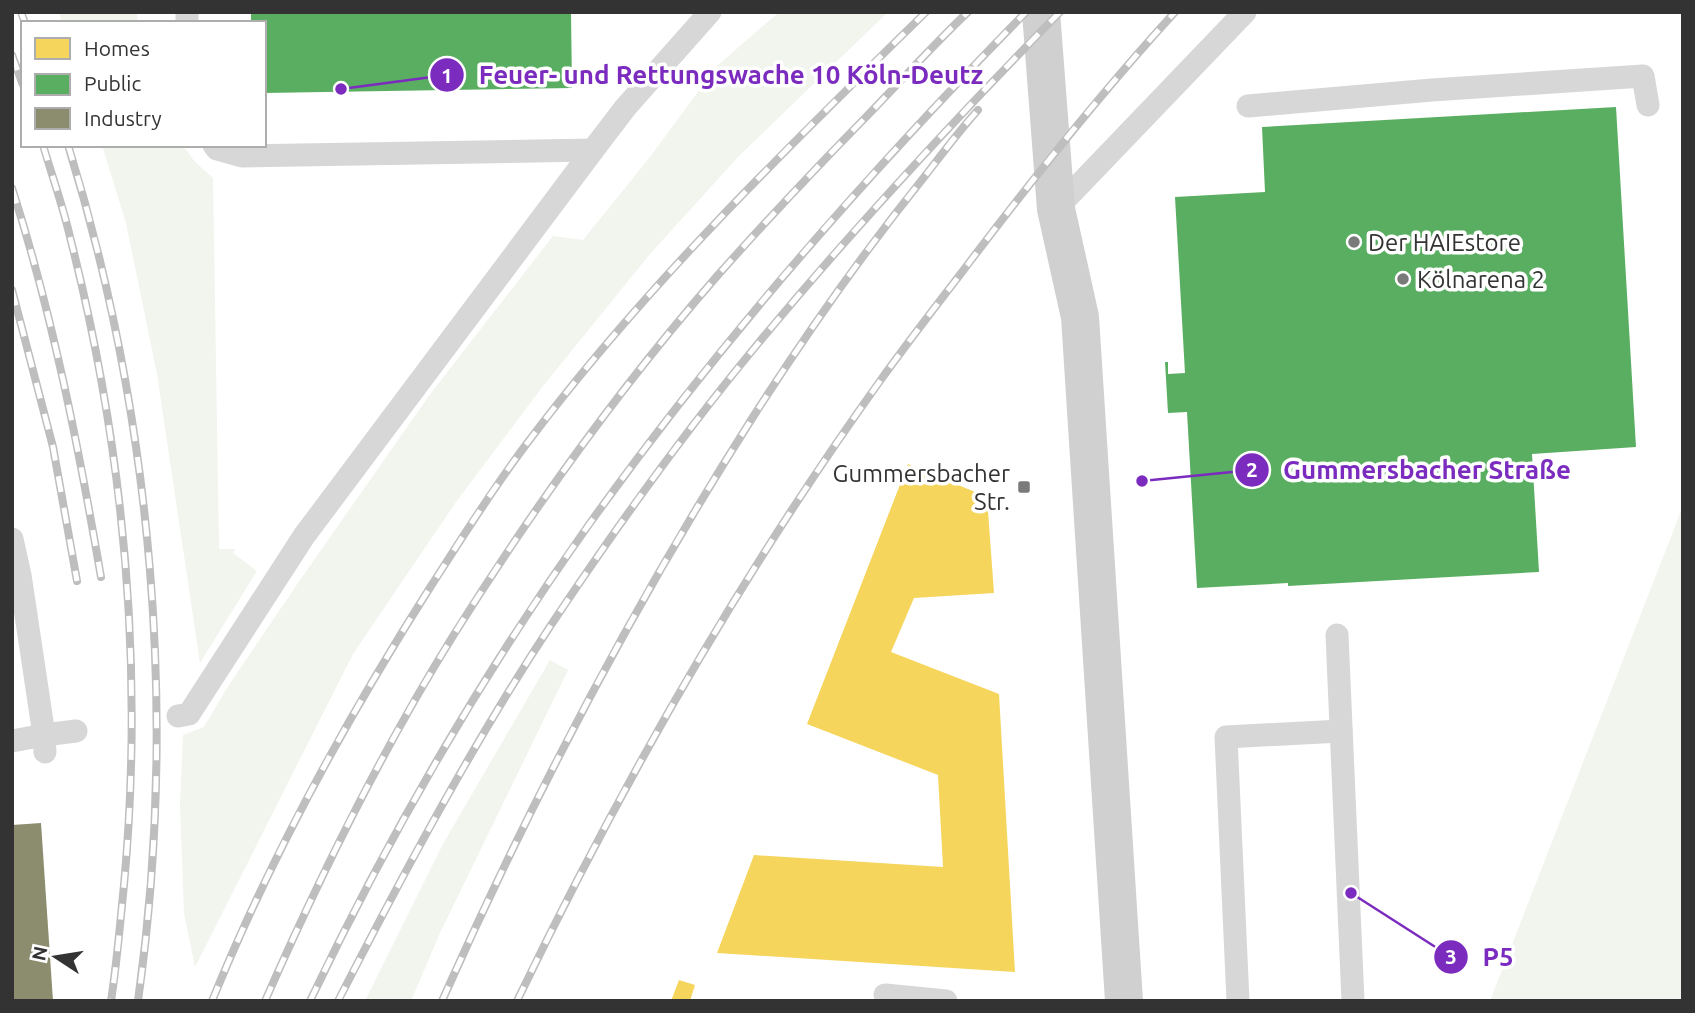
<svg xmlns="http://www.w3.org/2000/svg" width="1695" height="1013" viewBox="0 0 1695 1013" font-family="Ubuntu,sans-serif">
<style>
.green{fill:#f1f5ed}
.homes{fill:#f6d55c}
.public{fill:#5aae61}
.industry{fill:#8c8c6e}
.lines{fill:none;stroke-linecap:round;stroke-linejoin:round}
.lane{stroke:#d7d7d7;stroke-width:23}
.secondary{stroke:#d0d0d0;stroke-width:38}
.rail-casing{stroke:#bebebe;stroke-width:8}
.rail{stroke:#fff;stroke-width:5;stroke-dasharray:16;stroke-linecap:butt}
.poi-dot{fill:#7a7a7a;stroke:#fff;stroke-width:2.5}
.labels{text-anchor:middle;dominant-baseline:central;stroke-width:7;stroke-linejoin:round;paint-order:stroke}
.poi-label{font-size:24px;fill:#333;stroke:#fff;text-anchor:start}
.leader{fill:none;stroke:#7b2cbf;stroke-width:2.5}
.callout-dot{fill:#7b2cbf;stroke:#fff;stroke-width:2.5}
.mark-label{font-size:21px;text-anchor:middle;font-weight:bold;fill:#fff}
.callout-label{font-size:26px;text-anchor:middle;font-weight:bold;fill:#7b2cbf;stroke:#fff;stroke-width:7;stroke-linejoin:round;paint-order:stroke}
</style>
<rect width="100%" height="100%" fill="#fff"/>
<g class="green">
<polygon points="59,12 137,12 138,23 62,23"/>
<polygon points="779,12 888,12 738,157 650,254 543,386 456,502 353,654 195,967 184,913 180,805 183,735 204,727 227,688 300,580 431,393 553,236 583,240 650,157 717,66"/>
<polygon points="102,145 183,145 194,161 213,178 219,549 235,549 233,553 257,571 200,663 157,374 126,223"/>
<polygon points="1683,506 1683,1001 1490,1001"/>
<polygon points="550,660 568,670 440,933 411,1001 365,1001 443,844"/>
</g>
<g class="homes">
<polygon points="908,464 987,497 994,593 914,598 891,652 999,694 1015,972 717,953 754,855 943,867 938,775 807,724"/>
<polygon points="679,980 695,985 690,1001 671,1001"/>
</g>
<g class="public">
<polygon points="251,12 571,12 572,88 264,93 264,23 251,23"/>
<polygon points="1616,107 1636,447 1532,454 1539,572 1288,586 1288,583 1197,588 1187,412 1168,413 1165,362 1168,362 1168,374 1185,373 1175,197 1265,192 1262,127"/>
</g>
<polygon class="industry" points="41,823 53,1001 12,1001 12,825"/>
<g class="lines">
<g class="lane">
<polyline points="187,12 187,23"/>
<polyline points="1248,106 1432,90 1643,76 1648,105"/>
<polyline points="214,145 217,149 242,156 593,150"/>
<polyline points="1056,209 1245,12"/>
<polyline points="12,539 20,575 44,735 76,731"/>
<polyline points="1337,635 1353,1001"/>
<polyline points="178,716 189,714 304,536 593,150 625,108 710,12"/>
<polyline points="12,741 44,735 45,752"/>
<polyline points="885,995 946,1001"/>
<polyline points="1238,1001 1226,737 1341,731"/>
</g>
<polyline class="secondary" points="1041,12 1056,209 1080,317 1124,1001"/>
<defs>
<g id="rail">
<polyline points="21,12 25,23"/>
<polyline points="12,55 23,85"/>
<path d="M43,145C52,176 63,206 70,237C124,448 144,667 124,885C120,924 117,962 111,1001"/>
<path d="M68,145C153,420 178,716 138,1001"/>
<path d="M12,188C53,317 78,444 101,577"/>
<polyline points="12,290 53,447 77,581"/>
<path d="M212,1001C271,856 347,718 431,586C462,538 493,488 528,442C645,286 786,149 926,12"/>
<path d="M265,1001C320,876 381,752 453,636C532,510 621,386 718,275C766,221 815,169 865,118C899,83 932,46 968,12"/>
<path d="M310,1001C389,835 484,672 590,523C721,340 869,172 1026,12"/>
<path d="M338,1001C404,872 472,745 551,625C615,529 683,434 756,346C852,230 954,120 1060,12"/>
<path d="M442,1001C532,799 634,604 753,417C806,334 863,253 925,176C942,154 959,131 978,110"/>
<path d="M517,1001C621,785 740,576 880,381C905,346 932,311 959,276C1027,186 1098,96 1175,12"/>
</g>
</defs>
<use href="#rail" class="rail-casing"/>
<use href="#rail" class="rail"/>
</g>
<g class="poi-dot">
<circle cx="1354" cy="242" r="7"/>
<circle cx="1403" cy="279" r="7"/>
<rect x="1017" y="480" width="14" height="14" rx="3.5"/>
</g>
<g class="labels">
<g class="poi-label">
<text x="1368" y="242">Der HAIEstore</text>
<text x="1417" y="279">Kölnarena 2</text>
<text x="1010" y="473" text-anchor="end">Gummersbacher<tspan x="1010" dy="28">Str.</tspan></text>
</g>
</g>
<path class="leader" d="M341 89L447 75M1142 481L1252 470M1351 893L1451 957"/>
<g class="callout-dot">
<circle cx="341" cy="89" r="7"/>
<circle cx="1142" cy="481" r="7"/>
<circle cx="1351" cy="893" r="7"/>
<circle cx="447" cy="75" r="18"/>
<circle cx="1252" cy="470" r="18"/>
<circle cx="1451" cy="957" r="18"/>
</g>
<g class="mark-label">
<text x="447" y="83">1</text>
<text x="1252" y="477">2</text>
<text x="1451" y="964">3</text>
</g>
<g class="callout-label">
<text x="731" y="84">Feuer- und Rettungswache 10 Köln-Deutz</text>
<text x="1427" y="479">Gummersbacher Straße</text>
<text x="1498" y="966">P5</text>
</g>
<rect width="1695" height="1013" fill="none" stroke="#333333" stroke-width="28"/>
<rect x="21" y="21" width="245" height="126" fill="#ffffff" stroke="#adadad" stroke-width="2"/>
<rect x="35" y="38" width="35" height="21" fill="#f6d55c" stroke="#adadad" stroke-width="2"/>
<text x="84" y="56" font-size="21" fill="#333333">Homes</text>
<rect x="35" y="74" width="35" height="21" fill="#5aae61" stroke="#adadad" stroke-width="2"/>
<text x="84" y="91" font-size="21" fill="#333333">Public</text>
<rect x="35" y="108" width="35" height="21" fill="#8c8c6e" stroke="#adadad" stroke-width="2"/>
<text x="84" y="126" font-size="21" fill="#333333">Industry</text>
<g transform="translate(56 957) rotate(282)" stroke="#ffffff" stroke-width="5" paint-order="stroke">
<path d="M0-5L12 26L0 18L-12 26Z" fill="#333333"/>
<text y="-10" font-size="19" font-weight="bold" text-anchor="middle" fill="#333333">N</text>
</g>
</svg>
